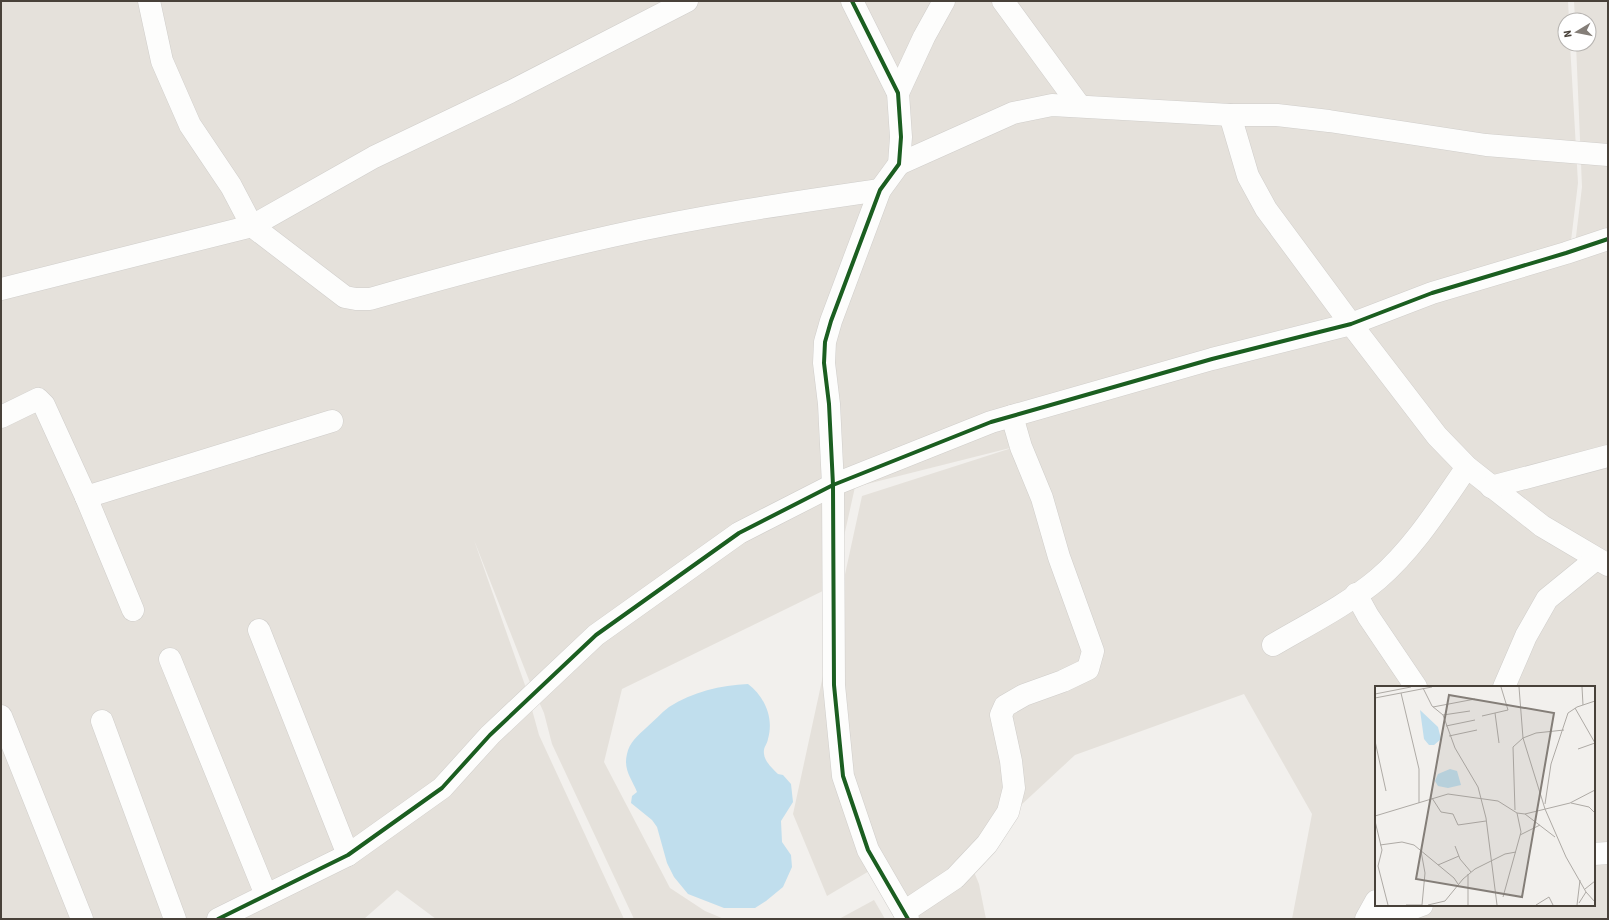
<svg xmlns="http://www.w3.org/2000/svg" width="1609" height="920" viewBox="0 0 1609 920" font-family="'Source Sans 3',sans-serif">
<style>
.residential{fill:#e5e1db;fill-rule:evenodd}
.water{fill:#c0deed}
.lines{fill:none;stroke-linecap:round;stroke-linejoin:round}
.minor-casing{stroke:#d0cecb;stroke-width:23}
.minor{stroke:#fdfdfc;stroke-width:22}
.cycleway-casing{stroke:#fff;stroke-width:6}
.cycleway{stroke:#1b5e20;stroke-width:4}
.inset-road{fill:none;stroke:#aeaaa5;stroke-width:1}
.view{fill:#847e78;fill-opacity:0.15;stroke:#847e78;stroke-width:2}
.inset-edge{fill:none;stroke:#484139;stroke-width:2}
</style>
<rect width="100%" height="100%" fill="#f2f0ed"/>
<g class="residential">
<path d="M1,1H1568L1569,20H1565V44H1570L1578,183L1570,249L1574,253L1582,187L1576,44H1589V20H1575L1574,1H1608V919H1292L1312,814L1244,694L1075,755L967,855L979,884L986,919H915L876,867L827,896L793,814L862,496L1018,446L855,487L833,586L622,689L604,762L670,888L705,911L724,919H634L552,744L544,713L529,680L474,540L526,688L539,735L624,919H436L397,890L364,919H1V300L239,227L1,280ZM1376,687H1594V905H1376Z"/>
<polygon points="874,900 885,919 839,919"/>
</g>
<path class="water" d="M748,684C765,697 774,718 768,739C767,745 763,747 764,754C765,762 773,769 778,774L783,775L791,784L793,802L781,821L782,842L791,855L792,867L783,887L766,901L755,908H724L688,894L674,877L667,863L657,827L652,820L631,803L632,796L637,792C632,779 623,770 627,754C629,743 638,735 646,728C654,721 661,713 669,707C692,692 721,685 748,684Z"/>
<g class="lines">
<defs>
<g id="minor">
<path d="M149,1L162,61L190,125L231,186L252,226L345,297L356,299H370C450,276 531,254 612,236C701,216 790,203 880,190"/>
<polyline points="852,1 898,93 901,137 899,164 880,190 831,321 825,342 824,363 829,404 833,485 834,685 843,776 868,850 908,919"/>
<polyline points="1003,1 1079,105"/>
<polyline points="898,93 924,37 944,1"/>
<polyline points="1230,115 1248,176 1266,209 1351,324 1437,436 1467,467 1542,526 1608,565"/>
<polyline points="899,164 1013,113 1052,105 1230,115 1277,115 1329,121 1486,145 1608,155"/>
<polyline points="1,289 252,226 374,157 510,92 687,1"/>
<polyline points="1,417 38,399 44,405 86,497 133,610"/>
<polyline points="1491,487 1608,456"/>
<polyline points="86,497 332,421"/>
<polyline points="1356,594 1368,616 1416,687"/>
<polyline points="259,630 348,855"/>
<path d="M1273,645C1307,625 1347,605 1378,579C1414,548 1440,506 1467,467"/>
<polyline points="170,659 266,895"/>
<polyline points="1504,687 1526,636 1547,599 1596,559"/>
<polyline points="1,716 82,919"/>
<polyline points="102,721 175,919"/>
<polyline points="1594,854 1608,853"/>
<polyline points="904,912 955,878 987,844 1008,812 1014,788 1011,761 1001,715 1005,706 1024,695 1063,681 1088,669 1093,651 1059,557 1042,498 1021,447 1012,416"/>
<polyline points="218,919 348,855 442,788 490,735 596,635 739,533 833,485 991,422 1212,359 1351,324 1432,293 1566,253 1608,239"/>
<polyline points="1366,919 1376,901"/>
<polyline points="1383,919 1422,905"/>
</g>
</defs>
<use href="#minor" class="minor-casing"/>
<use href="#minor" class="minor"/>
<defs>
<g id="cycleway">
<polyline points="852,1 898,93 901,137 899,164 880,190 831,321 825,342 824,363 829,404 833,485 834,685 843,776 868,850 908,919"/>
<polyline points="218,919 348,855 442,788 490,735 596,635 739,533 833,485 991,422 1212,359 1351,324 1432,293 1566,253 1608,239"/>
</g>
</defs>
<use href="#cycleway" class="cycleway-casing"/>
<use href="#cycleway" class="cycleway"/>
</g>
<g transform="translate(1375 686)">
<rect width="220" height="220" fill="#f2f0ed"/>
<path d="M45,24L63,41L66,53L59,59H54L49,53ZM75,83L82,85L86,99L73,102L63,100L60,95L63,88Z" fill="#c0deed"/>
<path class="inset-road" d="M144,1L148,52L170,123L191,171L211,206L220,216M207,1L208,19M48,2L57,20L68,29L80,62L103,101L111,132L122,219M26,7L44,83V117M0,8L36,1M0,12L57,1M58,21L100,13M200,22L220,57M120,27L124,57M68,29L95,25M107,30L133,24L126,1M71,40L100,34M74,50L102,44M0,55L11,105M203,63L220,57M57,112L66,126L78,128L83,139L111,135M196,117L214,121L220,127M170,118L176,78L193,27L202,21L220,15M140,124L138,61L148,52L161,47L189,44M150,128L180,151M0,130L73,108L123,115L142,127L150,128L195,117L220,104M0,135L7,164L3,180L13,219M145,149L165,139M5,159L27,156L39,159L79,192L83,198M80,160L85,173L96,186M46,165L50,187L47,219M63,179L84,170M210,203L220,195M128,211L146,146L142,127M204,217L211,206M31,219H47M53,219L70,215L88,193L100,183L130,168L141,166M93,219V188M161,219L174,211L178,219M202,219L205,194"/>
<path class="view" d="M74,9L179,27L147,211L41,193Z"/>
<rect width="220" height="220" class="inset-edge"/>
</g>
<rect width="1609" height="920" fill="none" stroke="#484139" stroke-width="4"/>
<g transform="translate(1577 32) rotate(260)"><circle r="19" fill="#ffffff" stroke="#b6b3b0"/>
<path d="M0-3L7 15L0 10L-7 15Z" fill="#847e78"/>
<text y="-6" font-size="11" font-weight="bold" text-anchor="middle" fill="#484139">N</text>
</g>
</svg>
